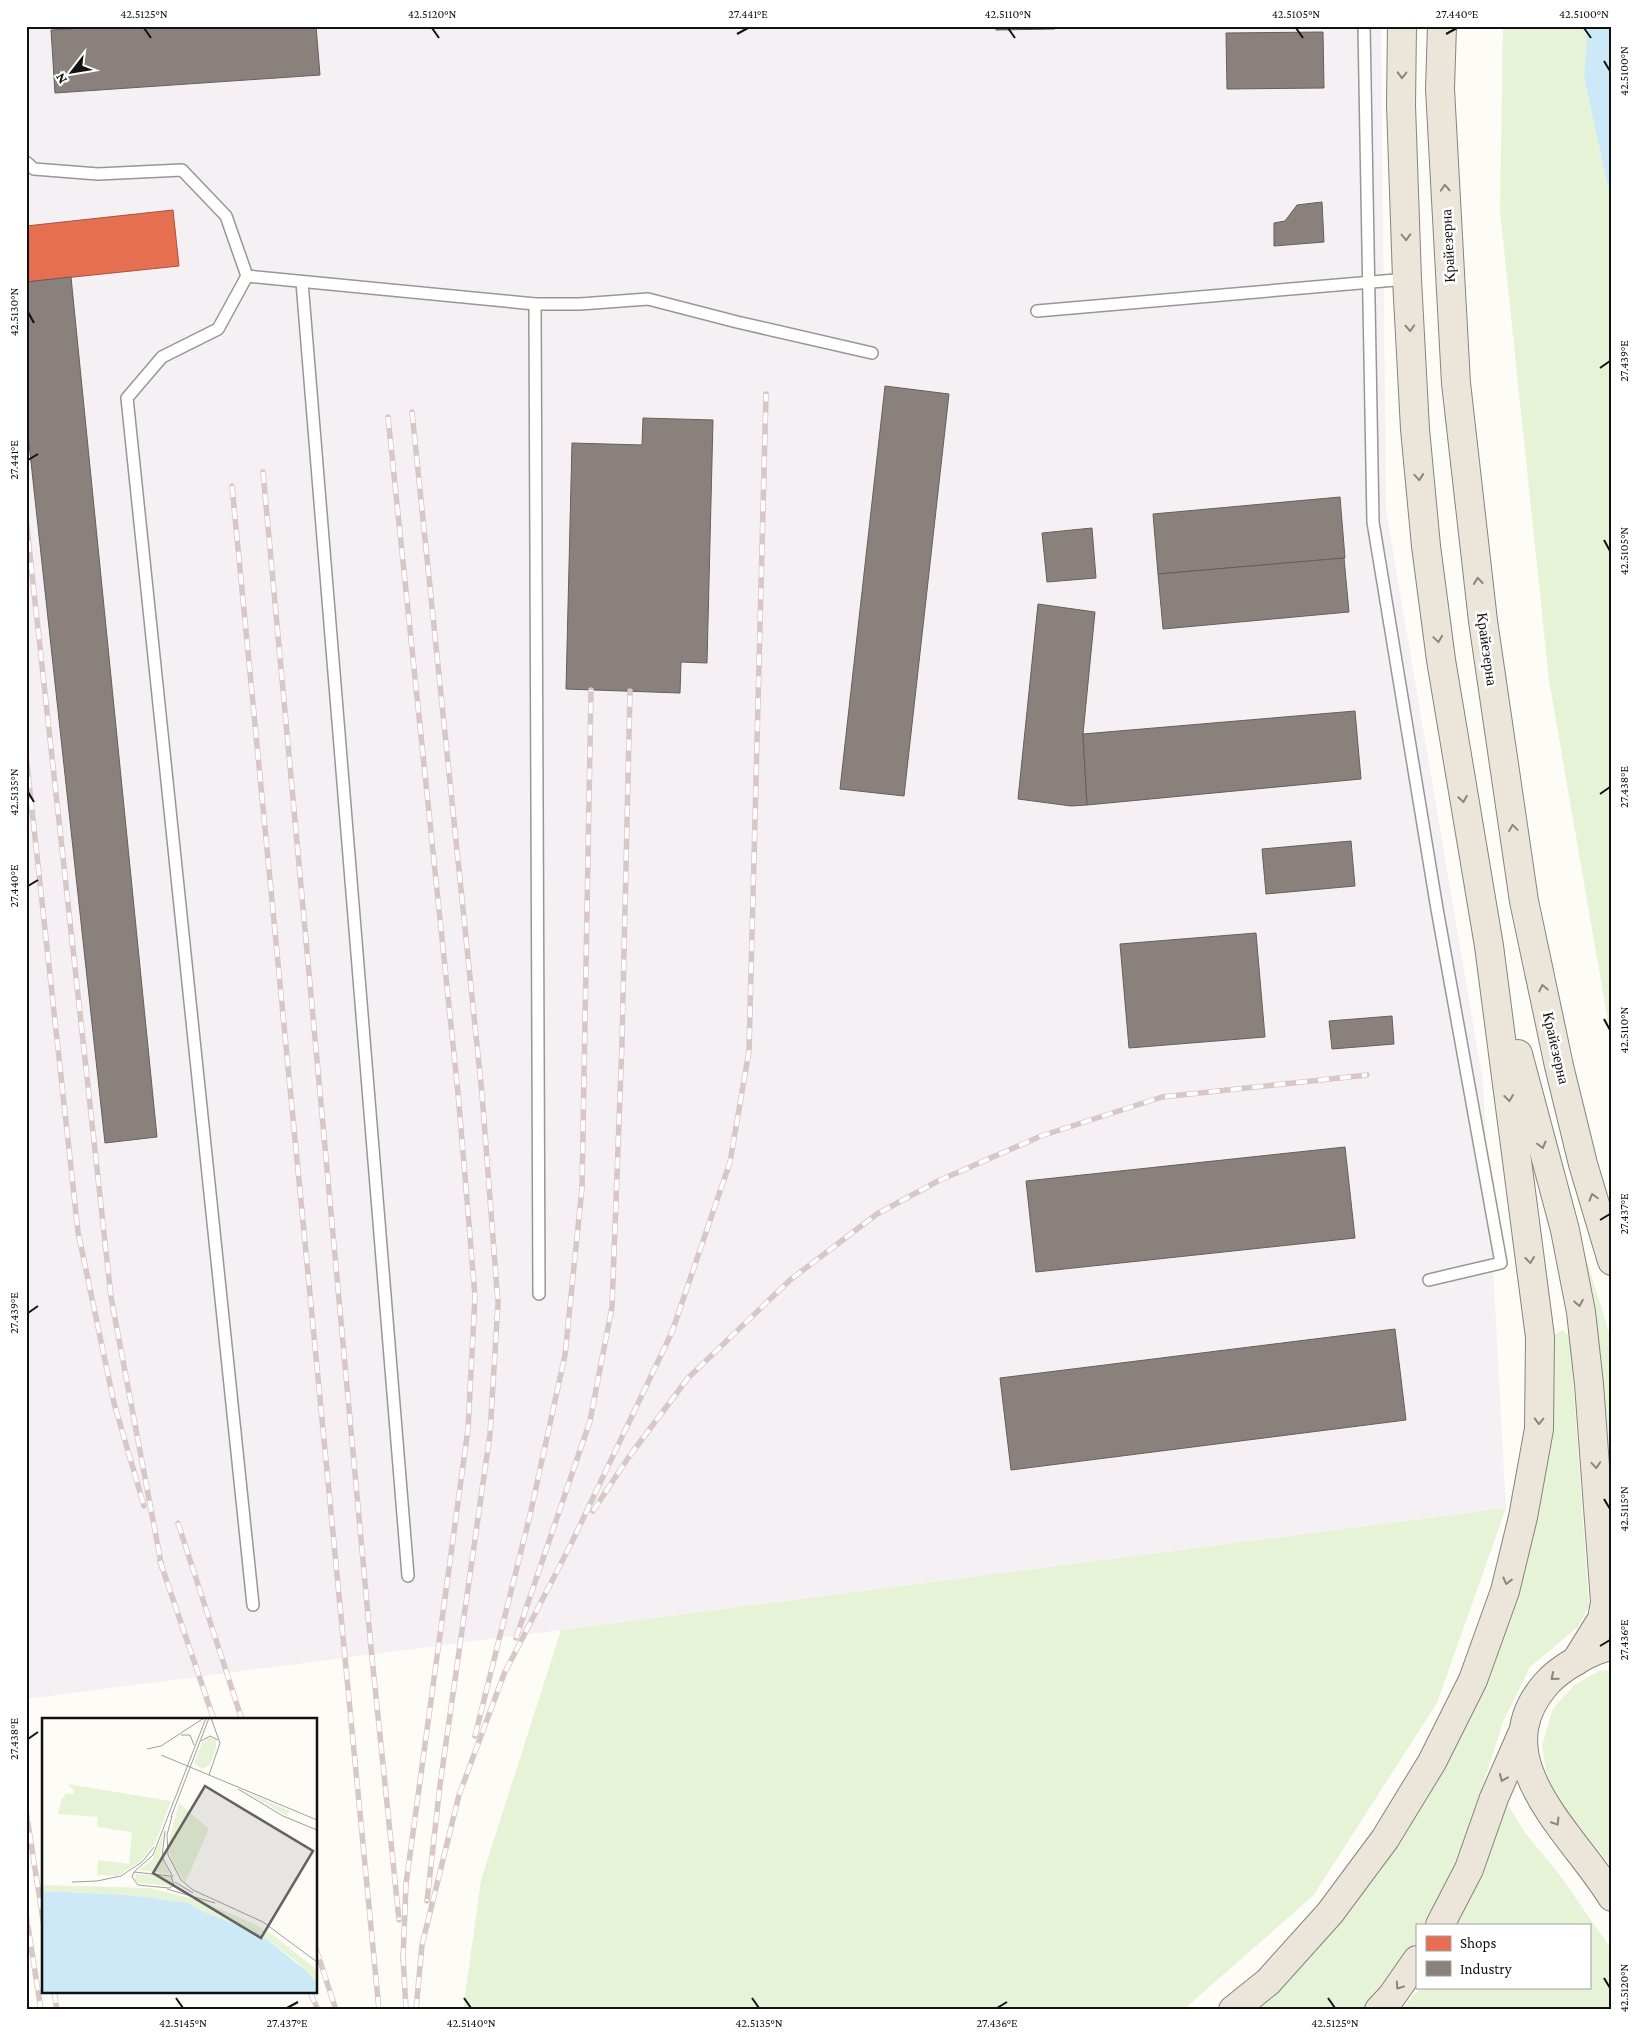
<svg xmlns="http://www.w3.org/2000/svg" width="1638" height="2036" viewBox="0 0 1638 2036" font-family="'Crimson Pro',serif">
<style>
.industrial{fill:#f5f0f3}
.green{fill:#e7f3d7}
.water{fill:#cde8f7}
.shops{fill:#e76f51;stroke:#a7533e}
.industry{fill:#8a817c;stroke:#665f5c}
.lines{fill:none;stroke-linecap:round;stroke-linejoin:round}
.service-casing{stroke:#979795;stroke-width:14}
.trunk-casing{stroke:#858482;stroke-width:30}
.service{stroke:#fffffe;stroke-width:11}
.trunk{stroke:#ece5da;stroke-width:28}
.rail-casing{stroke:#d9c6c7;stroke-width:5.5}
.rail{stroke:#fff;stroke-width:4;stroke-dasharray:11;stroke-linecap:butt}
.oneway{stroke:#898680}
.ticks{fill:none;stroke:#111;stroke-width:2}
.labels{text-anchor:middle;dominant-baseline:central;stroke-width:5;stroke-linejoin:round;paint-order:stroke}
.street-label{font-size:15px;fill:#111;stroke:#fff}
.inset-road{fill:none;stroke:#9f9e9b;stroke-width:1}
.view{fill:#646362;fill-opacity:0.15;stroke:#646362;stroke-width:2.5}
.inset-edge{fill:none;stroke:#111;stroke-width:2.5}
.neatline{fill:none;stroke:#111;stroke-width:2}
.ticks-label{font-size:12px;text-anchor:middle;fill:#111}
</style>
<rect width="100%" height="100%" fill="#fdfcf7"/>
<polygon class="industrial" points="26,26 1381,26 1386,510 1483,1082 1506,1508 26,1699"/>
<g class="green">
<polygon points="1503,26 1588,26 1584,77 1612,205 1612,1045 1549,680 1500,211"/>
<polygon points="1581,1242 1612,1342 1612,1503 1599,1376"/>
<polygon points="1562,1330 1570,1337 1589,1606 1578,1627 1530,1667 1503,1722 1467,1835 1430,1921 1428,1925 1417,1925 1417,1941 1378,1998 1366,2010 1253,2010 1312,1955 1382,1869 1446,1764 1497,1653 1553,1336"/>
<polygon points="1506,1508 1437,1703 1313,1896 1183,2010 463,2010 481,1880 561,1630"/>
<polygon points="1612,1670 1612,1867 1563,1806 1547,1779 1542,1745 1553,1709 1574,1685 1599,1671"/>
<polygon points="1506,1802 1526,1834 1559,1874 1612,1950 1612,2010 1401,2010 1421,1987 1589,1987 1589,1925 1456,1925 1476,1887"/>
</g>
<polygon class="water" points="1588,26 1612,26 1612,205 1584,77"/>
<polygon class="shops" points="173,210 179,266 26,282 26,226"/>
<g class="industry">
<polygon points="114,26 316,26 320,75 55,93 51,30"/>
<polygon points="996,26 1055,26 1055,29 996,30"/>
<polygon points="1323,32 1324,88 1227,89 1226,33"/>
<polygon points="1322,202 1324,242 1274,246 1274,223 1285,221 1297,205"/>
<polygon points="71,277 157,1137 105,1143 26,416 26,282"/>
<polygon points="885,386 949,394 904,796 840,789"/>
<polygon points="643,418 713,420 707,663 681,662 680,693 566,689 572,443 642,445"/>
<polygon points="1340,497 1345,558 1158,574 1153,514"/>
<polygon points="1092,528 1096,578 1047,582 1042,533"/>
<polygon points="1344,558 1349,612 1163,629 1158,574"/>
<polygon points="1038,604 1095,612 1083,734 1087,805 1071,806 1018,799"/>
<polygon points="1355,711 1361,779 1087,805 1083,734"/>
<polygon points="1351,841 1355,886 1266,894 1262,849"/>
<polygon points="1256,933 1265,1037 1129,1048 1120,944"/>
<polygon points="1392,1016 1394,1044 1332,1049 1329,1021"/>
<polygon points="1345,1147 1355,1238 1036,1272 1026,1181"/>
<polygon points="1395,1329 1406,1420 1011,1470 1000,1378"/>
</g>
<g class="lines">
<defs>
<g id="service">
<polyline points="1364,26 1373,522 1437,909 1501,1263 1429,1280"/>
<polyline points="26,162 34,169 98,174 182,170 226,216 247,276 535,304 580,304 648,299 737,322 872,353"/>
<polyline points="247,276 218,329 162,357 127,398 253,1605"/>
<polyline points="302,282 408,1576"/>
<polyline points="535,304 539,1294"/>
<polyline points="1037,311 1407,279"/>
</g>
<g id="trunk">
<polyline points="1442,26 1440,89 1456,383 1483,621 1524,901 1559,1066 1583,1164 1612,1261"/>
<polyline points="1518,1054 1565,1230 1581,1312 1589,1384 1605,1602 1602,1619 1576,1661"/>
<path d="M1612,1646C1592,1649 1559,1669 1546,1684C1480,1760 1574,1834 1612,1897"/>
<polyline points="1440,1925 1469,1869 1494,1798 1522,1734"/>
<polyline points="1233,2010 1268,1982 1330,1913 1385,1839 1432,1762 1473,1680 1505,1591 1523,1517 1539,1429 1540,1337 1489,946 1441,660 1426,546 1415,429 1407,279 1401,105 1402,26"/>
<polyline points="1379,2010 1392,1996 1417,1960"/>
</g>
</defs>
<use href="#service" class="service-casing"/>
<use href="#trunk" class="trunk-casing"/>
<use href="#service" class="service"/>
<use href="#trunk" class="trunk"/>
<defs>
<g id="rail">
<polyline points="412,412 482,1094 498,1303 490,1434 440,1785 427,1901"/>
<polyline points="388,417 458,1093 475,1296 468,1429 406,1884 403,1960"/>
<polyline points="263,472 371,1648 399,1920"/>
<polyline points="232,486 379,2010"/>
<polyline points="26,519 111,1297 162,1568"/>
<polyline points="26,755 78,1232 114,1403 144,1506"/>
<polyline points="593,1511 628,1458 688,1378 790,1280 877,1214 938,1181 1041,1136 1162,1097 1367,1075"/>
<polyline points="178,1523 242,1720"/>
<polyline points="160,1561 214,1720"/>
<polyline points="516,1638 590,1421 612,1307 622,1042 630,691"/>
<polyline points="475,1736 530,1515 565,1355 582,1188 591,690"/>
<polyline points="26,1811 44,1926"/>
<polyline points="26,1914 41,2010"/>
<polyline points="316,1949 336,2010"/>
<polyline points="403,1955 406,2010"/>
<polyline points="54,1992 57,2010"/>
<polyline points="310,1992 318,2010"/>
<polyline points="416,2010 422,1945 459,1795 504,1674 571,1544 672,1332 730,1162 749,1051 766,394"/>
</g>
</defs>
<use href="#rail" class="rail-casing"/>
<use href="#rail" class="rail"/>
</g>
<defs><path id="oneway-chevron" d="M-2-3.5L2.5 0L-2 3.5" fill="none" stroke-width="1.6" stroke-linecap="round" stroke-linejoin="round" transform="scale(1.25)"/></defs>
<g class="oneway">
<use href="#oneway-chevron" transform="translate(1402 75) rotate(91)"/>
<use href="#oneway-chevron" transform="translate(1445 188) rotate(-93)"/>
<use href="#oneway-chevron" transform="translate(1406 237) rotate(88)"/>
<use href="#oneway-chevron" transform="translate(1410 328) rotate(87)"/>
<use href="#oneway-chevron" transform="translate(1419 477) rotate(85)"/>
<use href="#oneway-chevron" transform="translate(1478 581) rotate(-96)"/>
<use href="#oneway-chevron" transform="translate(1438 639) rotate(82)"/>
<use href="#oneway-chevron" transform="translate(1463 799) rotate(81)"/>
<use href="#oneway-chevron" transform="translate(1513 828) rotate(-98)"/>
<use href="#oneway-chevron" transform="translate(1543 988) rotate(-102)"/>
<use href="#oneway-chevron" transform="translate(1509 1098) rotate(83)"/>
<use href="#oneway-chevron" transform="translate(1542 1145) rotate(75)"/>
<use href="#oneway-chevron" transform="translate(1593 1197) rotate(-106)"/>
<use href="#oneway-chevron" transform="translate(1530 1260) rotate(83)"/>
<use href="#oneway-chevron" transform="translate(1579 1303) rotate(79)"/>
<use href="#oneway-chevron" transform="translate(1539 1421) rotate(91)"/>
<use href="#oneway-chevron" transform="translate(1596 1465) rotate(86)"/>
<use href="#oneway-chevron" transform="translate(1507 1581) rotate(104)"/>
<use href="#oneway-chevron" transform="translate(1554 1677) rotate(140)"/>
<use href="#oneway-chevron" transform="translate(1503 1778) rotate(113)"/>
<use href="#oneway-chevron" transform="translate(1556 1822) rotate(58)"/>
<use href="#oneway-chevron" transform="translate(1399 1986) rotate(125)"/>
</g>
<path class="ticks" d="M144,28L151,38M432,28L439,38M1008,28L1015,38M1296,28L1303,38M1584,28L1591,38M737,34L748,28M1446,34L1457,28M1604,61L1610,71M28,312L34,323M1600,368L1610,361M28,460L38,454M1604,540L1610,551M28,792L34,802M1600,794L1610,787M28,886L38,880M1604,1019L1610,1030M1600,1220L1610,1214M28,1313L38,1306M1604,1499L1610,1509M1600,1646L1610,1640M28,1739L38,1732M1604,1978L1610,1988M176,1998L183,2008M464,1998L471,2008M752,1998L759,2008M1328,1998L1335,2008M287,2008L298,2002M997,2008L1007,2002"/>
<g class="labels">
<g class="street-label">
<text transform="translate(1448 246) rotate(-93)">Крайезерна</text>
<text transform="translate(1487 649) rotate(82)">Крайезерна</text>
<text transform="translate(1556 1048) rotate(77)">Крайезерна</text>
</g>
</g>
<g transform="translate(42 1718)">
<rect width="275" height="275" fill="#fdfcf7"/>
<path d="M166,19L174,22V30L168,47L160,51L152,45L160,25ZM25,66L129,83L113,125L98,144L75,158L55,157L56,142L87,146L90,114L55,109L56,99L16,96L20,81L24,76H31L32,72ZM202,73L248,93L245,98ZM137,85L167,111L143,165L129,142L126,126ZM122,113L118,137L128,156L97,152L110,142ZM94,156L128,158L131,161L129,168L96,165L92,161ZM0,167L108,170L159,183L212,206L234,219L275,252V265L255,244L217,215L158,193L146,185L87,177L0,173Z" fill="#e7f3d7"/>
<path d="M0,173L87,177L146,185L159,193L217,215L263,252L275,265V275H0Z" fill="#cde8f7"/>
<path class="inset-road" d="M139,17H148L152,27M159,23L168,18L176,22M105,31L119,28L162,0M119,37L275,102M167,57L178,25L169,0M196,71L241,98L275,112M130,98L125,117L126,137L139,162L151,172L221,204L275,244M129,99L167,0M123,113L120,139L131,159M92,154L129,158L132,167L127,170L96,167L90,159L92,154L111,137L164,0M30,164L55,163L79,158L100,144L112,129M133,164L151,175M125,171L173,185"/>
<path class="view" d="M163,68L271,133L219,220L111,155Z"/>
<rect width="275" height="275" class="inset-edge"/>
</g>
<rect width="1638" height="2036" fill="none" stroke="#ffffff" stroke-width="55"/>
<rect x="1416" y="1924" width="175" height="65" fill="#ffffff" stroke="#a0a0a0"/>
<rect x="1426" y="1936" width="25" height="15" fill="#e76f51" stroke="#a0a0a0"/>
<text x="1460" y="1948" font-size="15" fill="#111111">Shops</text>
<rect x="1426" y="1961" width="25" height="15" fill="#8a817c" stroke="#a0a0a0"/>
<text x="1460" y="1974" font-size="15" fill="#111111">Industry</text>
<g transform="translate(72 72) rotate(239)" stroke="#ffffff" stroke-width="4" paint-order="stroke">
<path d="M0-4L9 19L0 12L-9 19Z" fill="#111111"/>
<text y="-8" font-size="14" font-weight="bold" text-anchor="middle" fill="#111111">N</text>
</g>
<rect x="28" y="28" width="1582" height="1980" class="neatline"/>
<g class="ticks-label">
<text x="144" y="18">42.5125°N</text>
<text x="432" y="18">42.5120°N</text>
<text x="748" y="18">27.441°E</text>
<text x="1008" y="18">42.5110°N</text>
<text x="1296" y="18">42.5105°N</text>
<text x="1457" y="18">27.440°E</text>
<text x="1584" y="18">42.5100°N</text>
<text transform="translate(1624 71) rotate(-90)" y="4">42.5100°N</text>
<text transform="translate(14 312) rotate(-90)" y="4">42.5130°N</text>
<text transform="translate(1624 361) rotate(-90)" y="4">27.439°E</text>
<text transform="translate(14 460) rotate(-90)" y="4">27.441°E</text>
<text transform="translate(1624 551) rotate(-90)" y="4">42.5105°N</text>
<text transform="translate(1624 787) rotate(-90)" y="4">27.438°E</text>
<text transform="translate(14 792) rotate(-90)" y="4">42.5135°N</text>
<text transform="translate(14 886) rotate(-90)" y="4">27.440°E</text>
<text transform="translate(1624 1030) rotate(-90)" y="4">42.5110°N</text>
<text transform="translate(1624 1214) rotate(-90)" y="4">27.437°E</text>
<text transform="translate(14 1313) rotate(-90)" y="4">27.439°E</text>
<text transform="translate(1624 1509) rotate(-90)" y="4">42.5115°N</text>
<text transform="translate(1624 1640) rotate(-90)" y="4">27.436°E</text>
<text transform="translate(14 1739) rotate(-90)" y="4">27.438°E</text>
<text transform="translate(1624 1988) rotate(-90)" y="4">42.5120°N</text>
<text x="183" y="2027">42.5145°N</text>
<text x="287" y="2027">27.437°E</text>
<text x="471" y="2027">42.5140°N</text>
<text x="759" y="2027">42.5135°N</text>
<text x="997" y="2027">27.436°E</text>
<text x="1335" y="2027">42.5125°N</text>
</g>
</svg>
